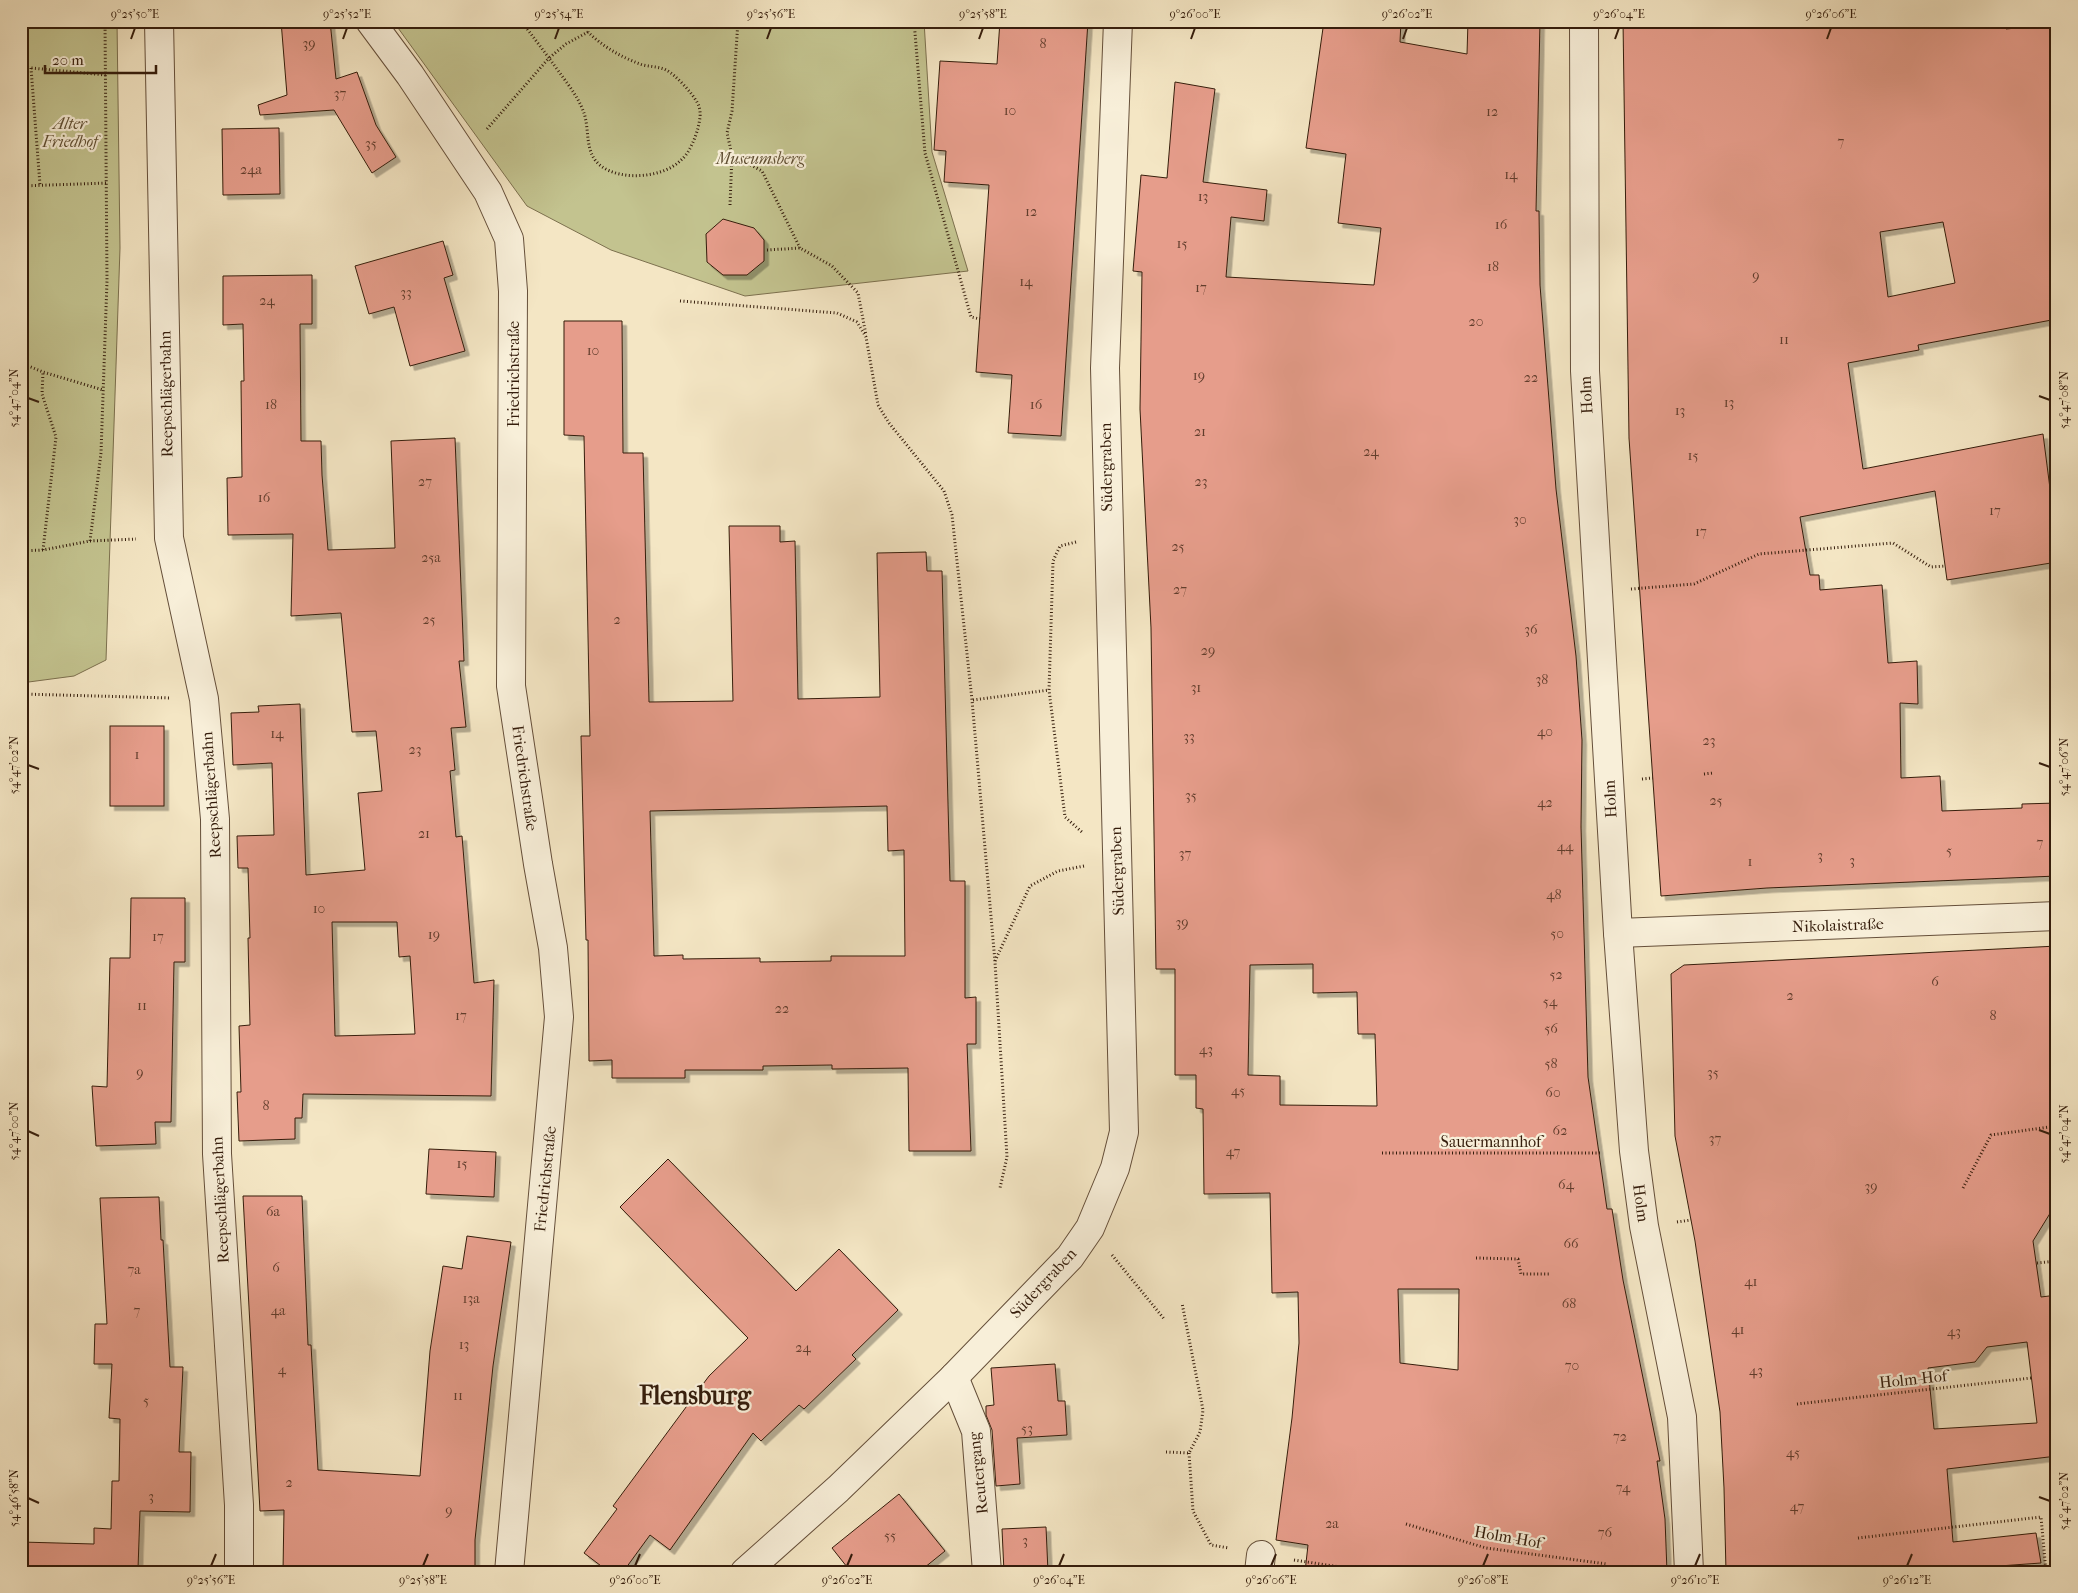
<svg xmlns="http://www.w3.org/2000/svg" width="2078" height="1593" viewBox="0 0 2078 1593" font-family="'IM FELL French Canon',serif">
<style>
.green{fill:#c3c38f;stroke:#7c704e}
.building{fill:#e69d8b;stroke:#351d0c;fill-rule:evenodd;filter:url(#shadow)}
.lines{fill:none;stroke-linecap:round;stroke-linejoin:round}
.minor-casing{stroke:#654f3a;stroke-width:30}
.path{stroke:#351d0c;stroke-width:3;stroke-dasharray:1 2.5;stroke-linecap:butt}
.minor{stroke:#f8efd9;stroke-width:28}
.ticks{fill:none;stroke:#351d0c;stroke-width:2}
.labels{text-anchor:middle;dominant-baseline:central;stroke-width:4.5;stroke-linejoin:round;paint-order:stroke}
.number-label{font-size:14px;fill:#613d2c}
.park-label{font-size:16px;font-style:italic;fill:#604f33;stroke:#f8efd9}
.street-label{font-size:16px;fill:#351d0c;stroke:#f8efd9}
.town-label{font-size:26px;font-weight:bold;fill:#351d0c;stroke:#f8efd9}
.neatline{fill:none;stroke:#351d0c;stroke-width:2}
.ticks-label{font-size:12px;text-anchor:middle;fill:#351d0c}
</style>
<defs>
<filter id="shadow"><feDropShadow dx="4.5" dy="4.5" stdDeviation="0" flood-color="#0004"/></filter>
</defs>
<rect width="100%" height="100%" fill="#f4e6c4"/>
<filter id="stains"><feTurbulence type="fractalNoise" baseFrequency=".004" numOctaves="4"/><feColorMatrix values="0 0 0 0 .2 0 0 0 0 .09 0 0 0 0 .02 0 0 0 .5 -.17"/></filter>
<radialGradient id="worn" r=".72"><stop offset=".6" stop-color="#630" stop-opacity="0"/><stop offset="1" stop-color="#630" stop-opacity=".3"/></radialGradient>
<g class="green">
<polygon points="21,21 117,21 120,248 106,660 74,676 21,683"/>
<polygon points="393,21 924,21 932,152 968,271 745,296 611,250 527,206"/>
</g>
<g class="building">
<polygon points="281,21 330,21 336,79 357,72 376,125 396,157 372,173 334,110 260,115 258,105 287,95"/>
<polygon points="1000,21 1088,21 1061,436 1008,433 1012,375 976,372 989,185 944,182 946,151 934,150 940,61 997,64"/>
<path d="M1324,21H1401L1400,42L1467,54L1468,21H1540L1536,211H1539L1540,285L1556,489L1576,656L1582,740L1581,827L1588,1077L1607,1209H1612L1623,1280L1660,1461H1657L1665,1519L1667,1572H1305L1308,1545L1276,1540L1292,1418L1299,1343L1298,1292L1272,1293L1270,1193L1204,1194L1203,1109L1196,1108V1075H1175V969H1156L1151,628L1140,409L1142,272L1133,271L1141,175L1167,178L1175,82L1215,89L1203,182L1267,190L1264,221L1231,217L1226,277L1374,285L1381,228L1338,223L1346,154L1306,148ZM1313,964V993L1357,992L1358,1034H1375L1377,1106L1280,1105V1076L1248,1075L1250,965ZM1398,1289H1459L1458,1370L1400,1363Z"/>
<path d="M1623,21H2005L2006,29L2057,24V319L1918,345L1919,350L1848,363L1863,469L2043,434L2057,543V562L1947,580L1935,491L1800,517L1810,575H1819L1820,590L1882,585L1888,663L1917,661L1918,704L1900,703L1901,778L1940,776L1942,811L2022,808V804L2057,803V876L1767,888L1661,896L1629,438ZM1943,222L1955,283L1888,297L1880,232Z"/>
<polygon points="279,128 280,194 223,195 222,129"/>
<polygon points="723,219 754,228 764,240 764,261 747,275 723,275 707,262 706,234"/>
<polygon points="443,241 453,275 444,278 465,351 410,366 394,307 369,314 355,266"/>
<path d="M312,275V324H300L301,441H321L322,475L328,550L395,548L391,441L455,438L464,661H459L466,727L451,728L455,770L450,771L456,837L462,836L474,983L494,980L491,1096L303,1094L302,1118H295V1139L239,1141L237,1092H241L239,1026L250,1025L248,938H250L248,868H238L237,836L274,835L272,763L233,765L231,713L259,712L258,706L300,704L306,875L365,870L358,793L382,791L376,731L352,732L341,613L291,616L293,534L228,535L227,478L242,477L241,381H244L243,324L223,325V276ZM332,922H397L399,957L410,956L415,1034L335,1036Z"/>
<path d="M564,321H622L623,453H643L649,702L733,701L729,526H780V542L795,541L798,699L880,697L877,553L926,552L927,571H942L950,881H965V998L976,997V1044H967L971,1151H909L908,1068L832,1069V1065L763,1066V1070H685V1078H612V1060L589,1061L588,940H586L581,736H590L584,436L564,435ZM887,806L888,851L904,850L905,956H831V961L760,962V958L683,959V955L654,956L650,811Z"/>
<rect x="110" y="726" width="54" height="80"/>
<polygon points="131,898 185,898 185,962 174,962 171,1122 155,1122 156,1144 96,1146 92,1086 107,1087 110,958 130,958"/>
<path d="M2057,946V1202L2033,1241L2041,1297L2057,1295V1456L1947,1469L1953,1542L2036,1533L2041,1563L1916,1572H1726L1724,1488L1720,1412L1695,1241L1675,1136L1671,974L1684,965ZM2027,1342L2037,1423L1934,1429L1928,1368L1975,1362L1987,1347Z"/>
<polygon points="429,1149 496,1152 494,1197 426,1194"/>
<polygon points="668,1159 796,1291 839,1249 898,1310 852,1355 856,1359 804,1409 799,1405 761,1441 753,1433 670,1550 650,1535 623,1572 609,1572 584,1553 617,1509 613,1506 709,1376 748,1338 620,1207"/>
<polygon points="243,1196 302,1196 308,1345 311,1345 318,1470 420,1476 430,1351 443,1266 462,1269 467,1236 511,1242 493,1366 475,1540 475,1571 283,1572 284,1510 260,1511"/>
<polygon points="159,1197 161,1240 163,1240 170,1367 183,1367 179,1452 191,1452 190,1512 140,1511 138,1569 94,1568 94,1572 21,1572 21,1542 94,1544 94,1528 111,1529 112,1481 119,1481 120,1419 109,1418 112,1364 94,1364 95,1324 107,1324 100,1198"/>
<polygon points="1055,1364 1058,1401 1065,1401 1067,1435 1017,1438 1020,1484 996,1486 992,1430 986,1415 986,1406 994,1405 991,1368"/>
<polygon points="899,1494 945,1551 919,1572 851,1572 832,1548"/>
<polygon points="1046,1527 1048,1572 1004,1572 1002,1529"/>
</g>
<g class="lines">
<defs>
<g id="minor">
<polyline points="159,21 169,538 204,699 215,819 217,1154 239,1505 239,1572"/>
<polyline points="370,21 410,75 488,192 509,239 513,291 511,686 538,864 553,948 559,1017 509,1572"/>
<polyline points="1584,21 1585,371 1618,933 1634,1151 1644,1226 1682,1417 1689,1572"/>
<polyline points="1618,933 2057,916"/>
<polyline points="954,1377 976,1431 987,1572"/>
<polyline points="745,1572 838,1489 954,1377 1070,1257 1090,1228 1115,1168 1124,1132 1105,368 1118,21"/>
<polyline points="1259,1572 1261,1555"/>
</g>
</defs>
<use href="#minor" class="minor-casing"/>
<g class="path">
<path d="M588,21V32C602,46 621,57 640,64C648,67 658,66 666,70C675,74 692,93 697,102C702,111 700,119 698,128C695,139 689,154 680,161C662,178 621,181 601,166C584,153 590,131 584,113C578,95 560,74 549,58L566,44L588,32"/>
<polyline points="914,21 925,153 971,317 980,319"/>
<polyline points="21,67 106,75"/>
<polyline points="31,68 40,185"/>
<polyline points="487,129 549,58 525,26 517,21"/>
<polyline points="732,155 762,171 800,248"/>
<polyline points="21,186 107,183"/>
<polyline points="730,205 732,155 727,133 732,111 738,21"/>
<polyline points="767,250 800,248 832,266 858,293 866,335"/>
<polyline points="680,301 837,313 857,322 866,337 878,405 889,423 944,491 952,515 972,700 995,962 1007,1157 1000,1188"/>
<polyline points="21,363 43,372 103,390"/>
<polyline points="90,541 136,539"/>
<polyline points="1076,542 1060,546 1053,561 1049,690 1065,817 1083,833"/>
<polyline points="43,550 56,437 42,394 43,372"/>
<polyline points="21,551 43,550 90,541 101,453 107,281 105,21"/>
<polyline points="1631,589 1694,584 1759,554 1893,543 1931,567 1945,566"/>
<polyline points="21,694 171,698"/>
<polyline points="973,700 1049,690"/>
<polyline points="1704,774 1713,773"/>
<polyline points="1642,779 1653,778"/>
<polyline points="995,961 1030,886 1058,871 1084,866"/>
<polyline points="1382,1153 1601,1153"/>
<polyline points="1963,1188 1991,1135 2057,1126"/>
<polyline points="1677,1222 1691,1220"/>
<polyline points="1112,1255 1165,1320"/>
<polyline points="1476,1258 1518,1259 1521,1274 1550,1274"/>
<polyline points="2037,1263 2057,1261"/>
<polyline points="1797,1404 2031,1378"/>
<polyline points="1166,1452 1189,1453 1200,1432 1203,1410 1182,1303"/>
<polyline points="1189,1453 1193,1511 1211,1545 1229,1548"/>
<polyline points="1406,1524 1486,1548 1607,1564"/>
<polyline points="1858,1538 2041,1517 2046,1572"/>
<polyline points="1294,1560 1353,1569 1353,1572"/>
</g>
<use href="#minor" class="minor"/>
</g>
<path class="ticks" d="M131,39L135,28M343,39L347,28M555,39L559,28M767,39L771,28M979,39L983,28M1191,39L1195,28M1403,39L1407,28M1615,39L1619,28M1827,39L1831,28M2039,396L2050,400M28,398L39,402M2039,763L2050,767M28,765L39,769M2039,1130L2050,1134M28,1131L39,1136M2039,1497L2050,1501M28,1498L39,1503M211,1566L216,1554M423,1566L428,1554M635,1566L640,1554M847,1566L852,1554M1059,1566L1064,1554M1271,1566L1276,1554M1483,1566L1488,1554M1695,1566L1700,1554M1907,1566L1912,1554"/>
<g class="labels">
<g class="number-label">
<text x="309" y="43">39</text>
<text x="1043" y="43">8</text>
<text x="340" y="93">37</text>
<text x="1010" y="110">10</text>
<text x="1492" y="111">12</text>
<text x="1841" y="141">7</text>
<text x="371" y="143">35</text>
<text x="251" y="169">24a</text>
<text x="1511" y="174">14</text>
<text x="1203" y="196">13</text>
<text x="1031" y="211">12</text>
<text x="1501" y="224">16</text>
<text x="1182" y="243">15</text>
<text x="1493" y="266">18</text>
<text x="1756" y="275">9</text>
<text x="1026" y="281">14</text>
<text x="1201" y="287">17</text>
<text x="406" y="292">33</text>
<text x="267" y="300">24</text>
<text x="1476" y="321">20</text>
<text x="1784" y="339">11</text>
<text x="593" y="350">10</text>
<text x="1199" y="375">19</text>
<text x="1531" y="377">22</text>
<text x="1729" y="402">13</text>
<text x="271" y="404">18</text>
<text x="1036" y="404">16</text>
<text x="1680" y="410">13</text>
<text x="1200" y="431">21</text>
<text x="1371" y="451">24</text>
<text x="1693" y="455">15</text>
<text x="425" y="481">27</text>
<text x="1201" y="481">23</text>
<text x="264" y="497">16</text>
<text x="1995" y="510">17</text>
<text x="1520" y="519">30</text>
<text x="1701" y="531">17</text>
<text x="1178" y="546">25</text>
<text x="431" y="557">25a</text>
<text x="1180" y="589">27</text>
<text x="429" y="619">25</text>
<text x="617" y="619">2</text>
<text x="1531" y="629">36</text>
<text x="1208" y="650">29</text>
<text x="1542" y="679">38</text>
<text x="1196" y="687">31</text>
<text x="1545" y="731">40</text>
<text x="277" y="733">14</text>
<text x="1189" y="736">33</text>
<text x="1709" y="740">23</text>
<text x="415" y="749">23</text>
<text x="137" y="754">1</text>
<text x="1191" y="795">35</text>
<text x="1716" y="800">25</text>
<text x="1545" y="802">42</text>
<text x="424" y="833">21</text>
<text x="2040" y="842">7</text>
<text x="1565" y="846">44</text>
<text x="1949" y="850">5</text>
<text x="1185" y="853">37</text>
<text x="1820" y="855">3</text>
<text x="1852" y="860">3</text>
<text x="1750" y="861">1</text>
<text x="1554" y="894">48</text>
<text x="319" y="908">10</text>
<text x="1182" y="922">39</text>
<text x="1557" y="933">50</text>
<text x="434" y="934">19</text>
<text x="158" y="936">17</text>
<text x="1556" y="974">52</text>
<text x="1935" y="981">6</text>
<text x="1790" y="995">2</text>
<text x="1550" y="1001">54</text>
<text x="142" y="1005">11</text>
<text x="782" y="1008">22</text>
<text x="461" y="1015">17</text>
<text x="1993" y="1015">8</text>
<text x="1551" y="1028">56</text>
<text x="1206" y="1049">43</text>
<text x="1551" y="1063">58</text>
<text x="140" y="1072">9</text>
<text x="1713" y="1072">35</text>
<text x="1238" y="1090">45</text>
<text x="1553" y="1092">60</text>
<text x="266" y="1105">8</text>
<text x="1560" y="1130">62</text>
<text x="1715" y="1138">37</text>
<text x="1233" y="1151">47</text>
<text x="462" y="1163">15</text>
<text x="1566" y="1184">64</text>
<text x="1871" y="1186">39</text>
<text x="273" y="1211">6a</text>
<text x="1571" y="1243">66</text>
<text x="276" y="1267">6</text>
<text x="134" y="1269">7a</text>
<text x="1751" y="1281">41</text>
<text x="471" y="1298">13a</text>
<text x="1569" y="1303">68</text>
<text x="137" y="1310">7</text>
<text x="278" y="1310">4a</text>
<text x="1738" y="1329">41</text>
<text x="1954" y="1331">43</text>
<text x="464" y="1344">13</text>
<text x="803" y="1347">24</text>
<text x="1572" y="1365">70</text>
<text x="282" y="1369">4</text>
<text x="1756" y="1370">43</text>
<text x="458" y="1395">11</text>
<text x="146" y="1400">5</text>
<text x="1027" y="1428">53</text>
<text x="1620" y="1436">72</text>
<text x="1793" y="1452">45</text>
<text x="289" y="1482">2</text>
<text x="1623" y="1487">74</text>
<text x="151" y="1496">3</text>
<text x="1797" y="1506">47</text>
<text x="449" y="1510">9</text>
<text x="1332" y="1523">2a</text>
<text x="1605" y="1532">76</text>
<text x="890" y="1535">55</text>
<text x="1025" y="1540">3</text>
</g>
<g class="park-label">
<text x="70" y="123">Alter<tspan x="70" dy="18">Friedhof</tspan></text>
<text x="760" y="158">Museumsberg</text>
</g>
<g class="street-label">
<text transform="translate(513 374) rotate(-90)">Friedrichstraße</text>
<text transform="translate(166 394) rotate(-91)">Reepschlägerbahn</text>
<text transform="translate(1586 395) rotate(-93)">Holm</text>
<text transform="translate(1106 467) rotate(-91)">Südergraben</text>
<text transform="translate(525 778) rotate(82)">Friedrichstraße</text>
<text transform="translate(211 795) rotate(-94)">Reepschlägerbahn</text>
<text transform="translate(1610 799) rotate(-93)">Holm</text>
<text transform="translate(1117 871) rotate(-92)">Südergraben</text>
<text transform="translate(1838 925) rotate(-2)">Nikolaistraße</text>
<text x="1491" y="1141">Sauermannhof</text>
<text transform="translate(545 1179) rotate(-84)">Friedrichstraße</text>
<text transform="translate(220 1200) rotate(-93)">Reepschlägerbahn</text>
<text transform="translate(1641 1203) rotate(82)">Holm</text>
<text transform="translate(1043 1283) rotate(-47)">Südergraben</text>
<text transform="translate(1913 1379) rotate(-6)">Holm-Hof</text>
<text transform="translate(978 1473) rotate(-96)">Reutergang</text>
<text transform="translate(1508 1537) rotate(10)">Holm-Hof</text>
</g>
<g class="town-label">
<text x="695" y="1395">Flensburg</text>
</g>
</g>
<rect width="2078" height="1593" fill="none" stroke="#f4e6c4" stroke-width="55"/>
<path d="M45 65v8h111v-8" fill="none" stroke="#351d0c" stroke-width="2.5"/>
<text x="52" y="65" font-size="15" fill="#351d0c" stroke="#f8efd9" stroke-width="4" paint-order="stroke">20 m</text>
<rect x="28" y="28" width="2022" height="1538" class="neatline"/>
<g class="ticks-label">
<text x="135" y="18">9°25'50"E</text>
<text x="347" y="18">9°25'52"E</text>
<text x="559" y="18">9°25'54"E</text>
<text x="771" y="18">9°25'56"E</text>
<text x="983" y="18">9°25'58"E</text>
<text x="1195" y="18">9°26'00"E</text>
<text x="1407" y="18">9°26'02"E</text>
<text x="1619" y="18">9°26'04"E</text>
<text x="1831" y="18">9°26'06"E</text>
<text transform="translate(14 398) rotate(-90)" y="4">54°47'04"N</text>
<text transform="translate(2064 400) rotate(-90)" y="4">54°47'08"N</text>
<text transform="translate(14 765) rotate(-90)" y="4">54°47'02"N</text>
<text transform="translate(2064 767) rotate(-90)" y="4">54°47'06"N</text>
<text transform="translate(14 1131) rotate(-90)" y="4">54°47'00"N</text>
<text transform="translate(2064 1134) rotate(-90)" y="4">54°47'04"N</text>
<text transform="translate(14 1498) rotate(-90)" y="4">54°46'58"N</text>
<text transform="translate(2064 1501) rotate(-90)" y="4">54°47'02"N</text>
<text x="211" y="1584">9°25'56"E</text>
<text x="423" y="1584">9°25'58"E</text>
<text x="635" y="1584">9°26'00"E</text>
<text x="847" y="1584">9°26'02"E</text>
<text x="1059" y="1584">9°26'04"E</text>
<text x="1271" y="1584">9°26'06"E</text>
<text x="1483" y="1584">9°26'08"E</text>
<text x="1695" y="1584">9°26'10"E</text>
<text x="1907" y="1584">9°26'12"E</text>
</g>
<rect width="100%" height="100%" filter="url(#stains)"/>
<rect width="100%" height="100%" fill="url(#worn)"/>
</svg>
